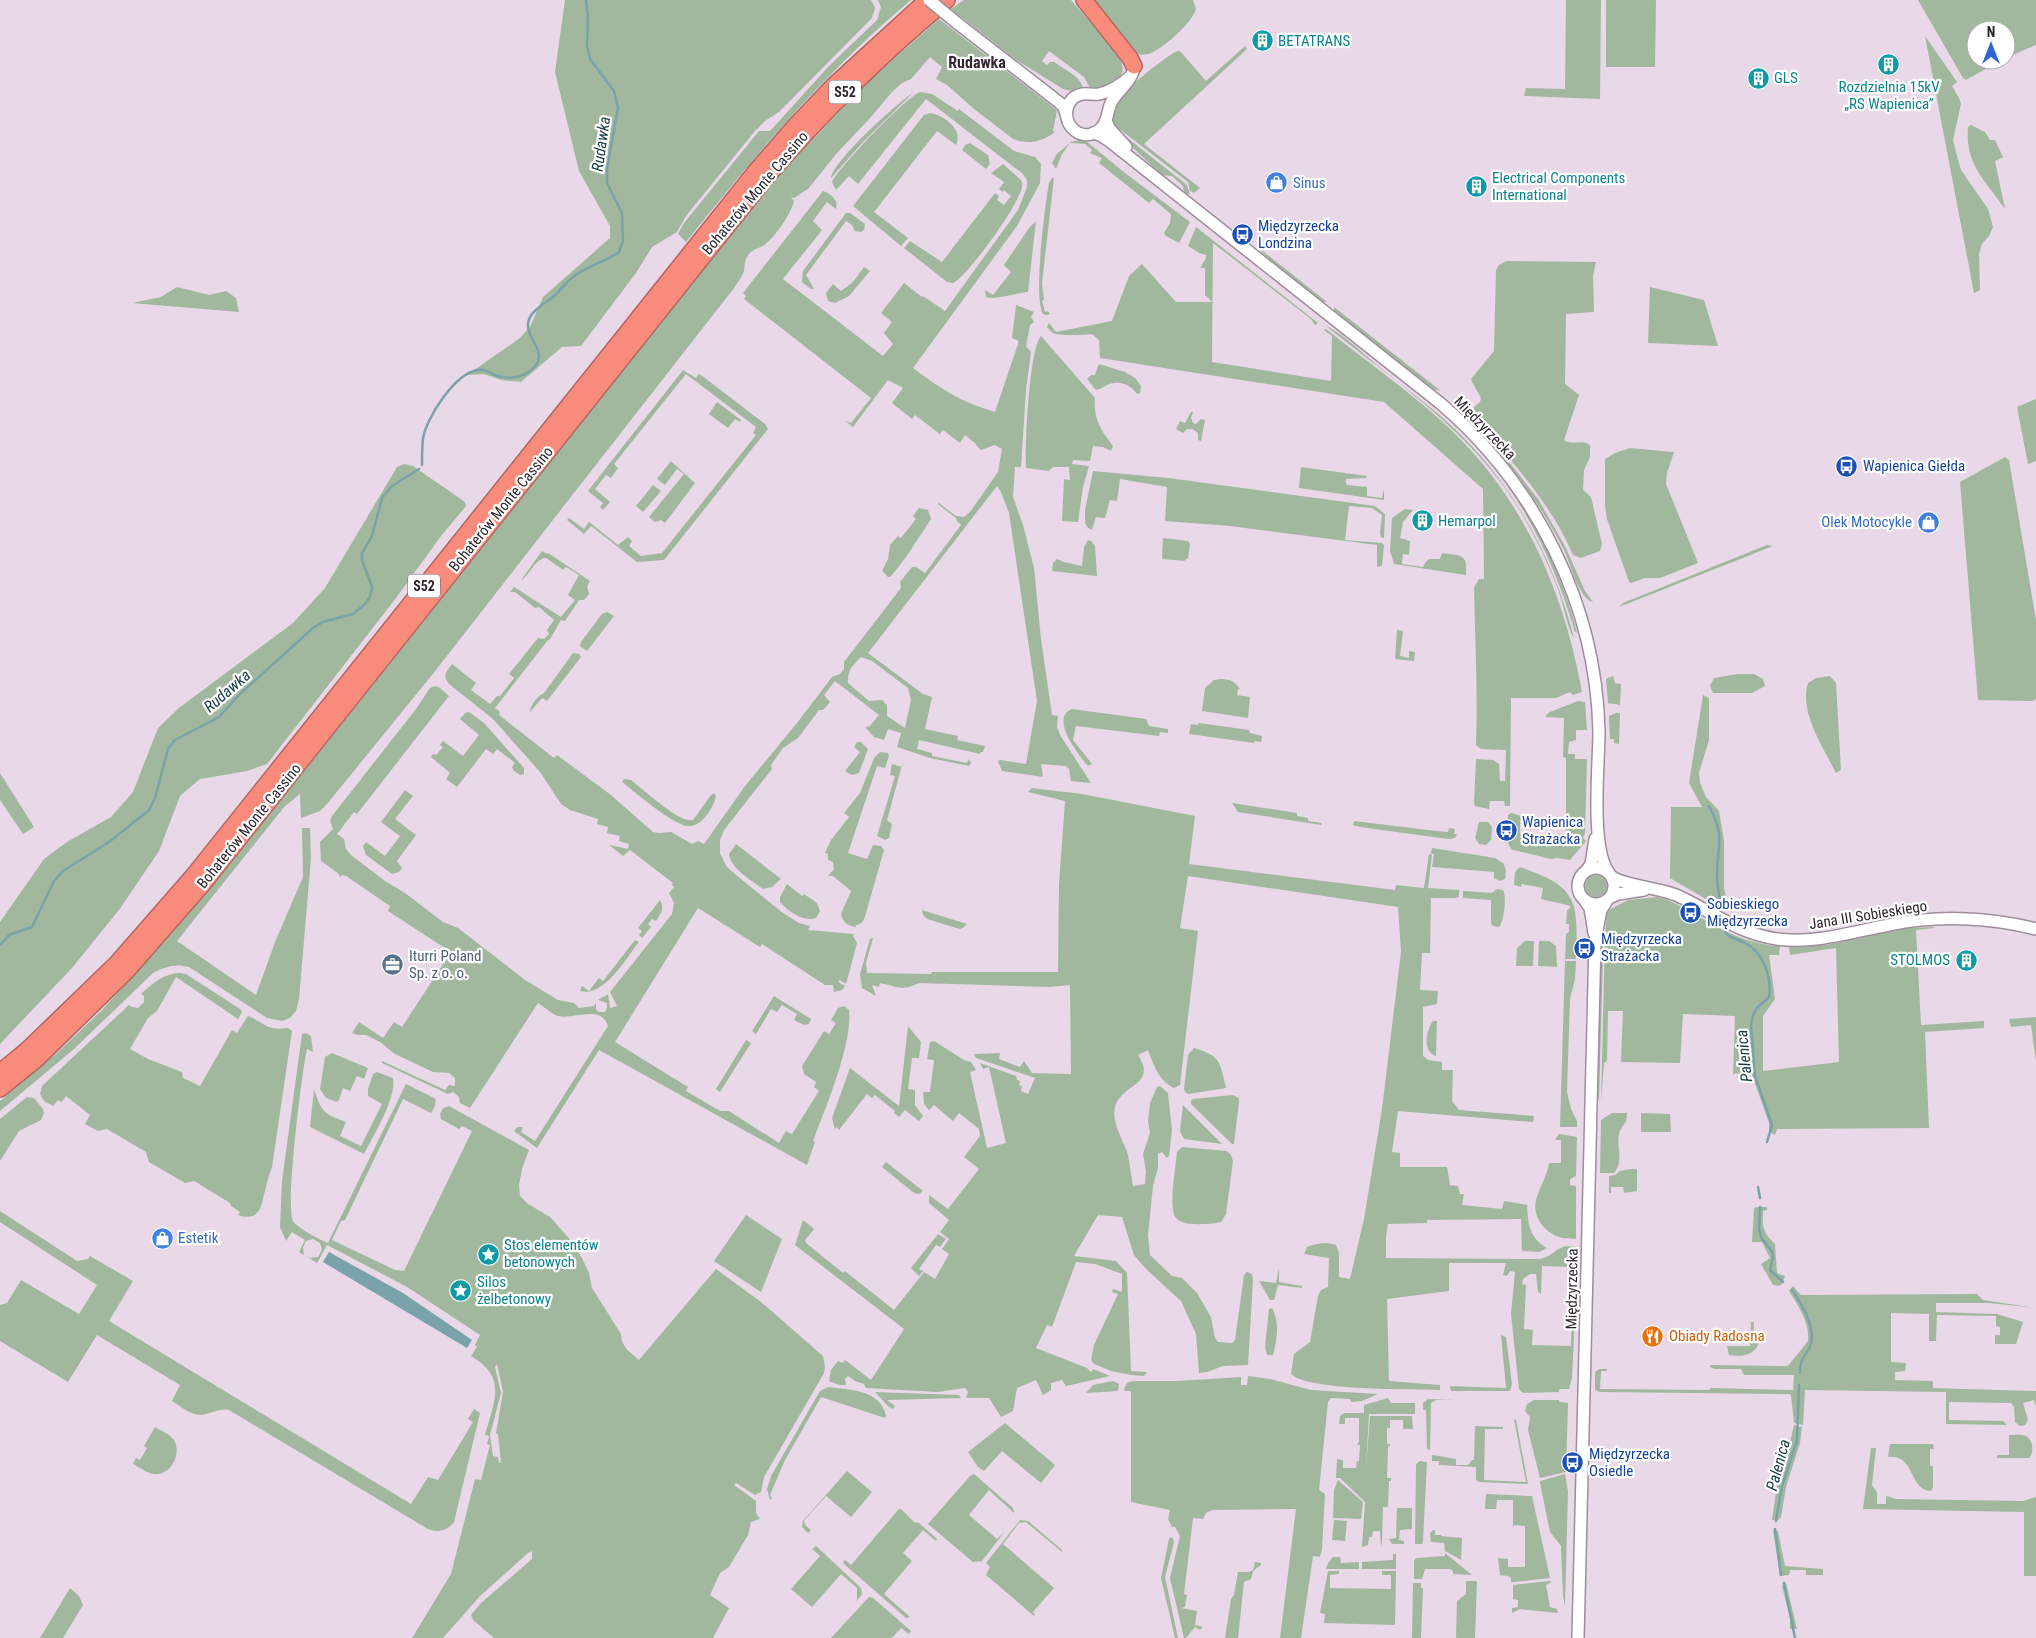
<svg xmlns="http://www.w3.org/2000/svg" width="2036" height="1638" viewBox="0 0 2036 1638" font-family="'Roboto Condensed',sans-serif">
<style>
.green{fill:#a1b89f;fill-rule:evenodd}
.water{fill:#7aa3a9}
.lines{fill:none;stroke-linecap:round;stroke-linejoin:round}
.stream{stroke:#7aa3a9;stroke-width:2.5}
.secondary-casing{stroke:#9e8e9c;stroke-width:14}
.highway-casing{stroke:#b16760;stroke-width:18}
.secondary{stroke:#fff;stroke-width:11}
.highway{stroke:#f88b7c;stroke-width:15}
.secondary-bridge-casing{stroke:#9e8e9c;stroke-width:14;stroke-linecap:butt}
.secondary-bridge{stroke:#fff;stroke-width:11}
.labels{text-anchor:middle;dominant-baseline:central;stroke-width:4.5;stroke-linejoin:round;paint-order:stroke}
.shield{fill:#fff;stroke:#6b666b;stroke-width:1}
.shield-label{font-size:14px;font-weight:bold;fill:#2c252b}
.culture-label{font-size:15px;fill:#0d838f;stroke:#fff;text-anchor:start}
.shop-label{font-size:15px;fill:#366cbe;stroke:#fff;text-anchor:start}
.street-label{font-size:15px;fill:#2c252b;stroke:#fff}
.transit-label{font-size:15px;fill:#164399;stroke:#fff;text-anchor:start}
.service-label{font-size:15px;fill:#4e5e75;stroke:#fff;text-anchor:start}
.food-label{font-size:15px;fill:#c56008;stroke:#fff;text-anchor:start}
.neighbourhood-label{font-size:16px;font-weight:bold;fill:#352834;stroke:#fff}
.water-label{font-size:16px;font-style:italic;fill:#153d42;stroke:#fff}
</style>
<rect width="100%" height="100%" fill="#e9d8e8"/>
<g class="green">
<polygon points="565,0 871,0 875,8 872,18 780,111 765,121 755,131 686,216 677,232 652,247 636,273 581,346 562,347 521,382 501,380 484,374 467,375 520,338 530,327 543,297 610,238 610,226 579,171 555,72"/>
<path d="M878,0H911C826,71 755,155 686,242L678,234L684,223L759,131H770L829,66L877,20L881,7Z"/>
<path d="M964,0H1071L1121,58L1123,71C1117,84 1103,91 1090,88L1084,77L1049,51L1042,61L1047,65L1050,62H1054C1064,69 1081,77 1083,88L1071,91L1063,89L1015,59L951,9Z"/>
<path d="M1091,0H1193L1196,9C1193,22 1161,51 1148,54C1142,56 1137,54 1133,51Z"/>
<polygon points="1566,0 1601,0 1600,99 1524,96 1526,88 1565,89"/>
<polygon points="1606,0 1656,0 1655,67 1606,67"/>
<polygon points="1918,0 2036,0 2036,45 2006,58 2006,30 1976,30 1976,60 2002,60 1966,80 1963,78"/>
<path d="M939,19L1057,110L1053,131L1055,132C1042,142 1028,145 1013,139L974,109L947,85L936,79L942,67L930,57L911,79L902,83L892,92L871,117L837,153L808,189L794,198L791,197L794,201C791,214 774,239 763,246C756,249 751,250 747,257C744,262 745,267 744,271C742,277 737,283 734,288L432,675L327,804L320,811L301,818L300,794L285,806L177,941L256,995L275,942L303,877L302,828H310L311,858L299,999L296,1011L290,1018L282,1021L267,1018L189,967C175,963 165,967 153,973L74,1049L0,1111V1101L57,1053L103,1009L172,933L232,862L779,175L869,81Z"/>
<polygon points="1925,36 1957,82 1952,86 1959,98 1961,104 1953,140 1956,152 1961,170 1988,209 1993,227 1989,236 1982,244 1979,254 1980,290 1974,293"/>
<path d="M1245,46L1247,49L1144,144L1200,188L1194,193L1190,191L1188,182L1117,127L1114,130C1112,121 1111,111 1115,103C1122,91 1163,59 1175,52L1180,51L1206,81Z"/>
<path d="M914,92L863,142L831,178C834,160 897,103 914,92Z"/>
<path d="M920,92L932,94L958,111L959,109L1014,151L1035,157L1041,164L1040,183L1017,226L913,368C939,388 963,403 995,412L1019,341L1012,338L1016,305L1034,312L1031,317L1034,322L1030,325L1026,346L1031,352L1026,390L1021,467H1015L1013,497L1023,525L1034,568L1041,639L1052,715L1058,716L1057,727L1060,735L1091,783L1071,781L1069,769L1066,766L1041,764L1043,777L1002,771L998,761L1000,760L1026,764L1037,701L1009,513L1001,492L997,486L868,653L923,694L932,697L925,729L958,736L957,740L985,746L983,752H981L980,754L919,740L917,749L932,753V756L967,763L969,759L971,763L969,766L930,758L897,747L901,733L888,729L884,740L874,737L866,728L867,726L869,727L879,715L835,681L824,695L830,702L823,710H819L798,738L783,748L771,765L772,769L724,830L720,840V853L726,866L736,875L783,913L799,923L810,926L808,930L854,934L853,936L857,943L846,984L840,980L838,982L845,986L842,990L834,992L833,985H825L762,944L760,947L698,908L615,1042L688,1087L686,1091L720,1111H729L779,1143L786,1131L792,1134L819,1091L814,1087L816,1082L804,1074L802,1066L824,1031L829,1034L836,1023L831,1020L838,1008L844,1006L849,1010C853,1043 825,1109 813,1141L815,1142L807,1165L599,1050L537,1148L514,1131L517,1127H523L521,1132L535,1141L608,1026C601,1004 573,1020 558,1016C552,1014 544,1007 538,1003L470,1108L460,1103L459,1097L453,1092L448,1094L382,1063V1061L445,1090L449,1085L455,1086V1078L449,1073L433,1072L395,1054L380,1042L366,1035H357L352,1033L359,1022L383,1038L394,1022L402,1027L451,952L388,911L390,906L346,876L342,875L340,877L339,874L321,861L320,842L333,829L330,821L332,816L416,709L430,688L435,686L440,688L449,696L357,814L354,812L337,834L344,839L346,849L351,855L385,881L405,893L443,922L458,928L525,980L558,1000L574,1003L579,1008L594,1006L596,1003V1009L599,1012H605L607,1008V1003L598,1000L608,994L610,1008L617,1006L610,992L672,914L674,903L669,893L674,887L672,885L673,883L630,850L623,856L609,845L628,849L629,844L619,841L620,836L607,833L608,827L597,824L598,819L570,810L561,804L540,772L493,719L449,684C442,675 446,672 452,664L476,683L471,690L490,704L497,696H500L514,678L509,674L538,638L544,639L549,634L547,630L554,620L539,607L535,608L515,592H510L514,587L561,617L575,600L568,595L579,575L566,567L563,570L546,558C534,559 530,576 521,580L542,551L547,554L548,553L590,581L587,587L589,594L584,600H579L565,621L561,620L550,639L548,640L495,708L500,712L499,715L554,758L557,755L611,795L653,832L659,833L671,832L692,844L698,841L704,844L745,786L797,723L832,677L840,674L844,669V662L901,588L900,582L912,567H916L925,573L961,525L956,520L957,519L938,504L939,503L956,516L964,517L970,512L998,472L1002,449L995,445L981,450L976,445V444L965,435L960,443L943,430L940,434L915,415L912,419L892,403L903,388L888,380L853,427L845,421L851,423L871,398L744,299L746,296L743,293L823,191C831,194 839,200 836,209L827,202L813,221L822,230L783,279L883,356L893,344L884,333L892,322L881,313L904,283L922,297L923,296L945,311L1018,210L1027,187V180L1023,174L926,99L858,184L849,176L836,190L832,182C839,167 905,98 920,92ZM861,657L872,661L908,688L911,700L905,728L887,716V705L882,700L869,701L848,683C847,671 853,665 861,657Z"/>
<path d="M930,113C944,115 964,130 956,145L937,131L874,212L908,238L901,246L853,206L924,115Z"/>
<path d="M1971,125L1985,132L1990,140H1995L2003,157L1995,161L2005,209C2000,203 1996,196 1991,190C1975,169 1966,155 1968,127Z"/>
<polygon points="1120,132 1187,185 1190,194 1184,193 1183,186 1172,176 1162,175 1118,134"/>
<polygon points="1079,140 1086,141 1125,173 1190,222 1179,243 1166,236 1164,233 1170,223 1171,214 1153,199 1149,203 1099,163 1102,158 1090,153 1092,150 1085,144 1070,143 1062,154 1056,169 1052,163 1056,155 1071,142"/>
<polygon points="970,143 988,155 990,164 986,169 962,150 965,145"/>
<path d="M1003,164L1021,180C1022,183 1023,184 1022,187C1020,203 968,276 953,283L947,282L904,248L910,241L942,262L995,193L999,196L997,200L1004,205L1011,196L1004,190L1003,192L999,189L1004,182L991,173Z"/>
<path d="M1052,178H1054L1042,283L1044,300L1042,301L1045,312L1048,311L1050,314L1046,315L1043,314C1033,297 1045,206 1049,183Z"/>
<polygon points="846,213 850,213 865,224 864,230 861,232 855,231 852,225 846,221 806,275 814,289 811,289 802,282 803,271"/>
<path d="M1036,221L1028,292C1015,293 998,300 986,297L985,290L993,295L1011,272L1004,265L1029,228Z"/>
<path d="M1196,227L1318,323L1315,325L1311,319L1213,243L1212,362L1331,381L1332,336L1324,330L1322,331L1326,329C1366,361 1409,391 1447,426C1523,497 1564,591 1582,692L1573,695L1570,692L1556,698H1511L1510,806H1505L1504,801H1490L1489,809L1475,806L1474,803L1476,759L1493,760L1499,764L1500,781H1505L1506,750L1481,749L1476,745C1478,693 1475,641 1474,588L1479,579H1484L1483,489L1384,402L1100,358L1099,340L1092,334C1086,335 1058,336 1053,333C1051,332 1049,329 1047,327L1049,323L1056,332L1112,321L1129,276L1142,264L1176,302H1212L1205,295V268H1200L1206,258V255L1199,253L1188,246Z"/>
<polygon points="1258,248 1259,248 1327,302 1322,302 1275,265"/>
<path d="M1506,261L1596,262L1593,276L1594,312L1566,314L1565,384L1579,395L1564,440C1572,446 1582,439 1590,445V457L1584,470L1583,490L1591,497L1602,544L1600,551L1581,558L1573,555C1550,501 1509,458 1471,414L1470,411L1480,402L1481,398L1472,382L1471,379L1494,351L1496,270L1499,265Z"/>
<polygon points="864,267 870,271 849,296 835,303 828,301 826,293 833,284 841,291 852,283"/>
<polygon points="177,287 209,295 226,291 236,298 239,312 132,303 161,297"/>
<polygon points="1650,287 1704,300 1718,346 1648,343"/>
<polygon points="1334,307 1441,391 1433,389 1334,312"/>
<path d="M1326,326C1337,329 1372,361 1383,370C1410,392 1439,412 1464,438C1518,493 1555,563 1574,638C1569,633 1562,600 1558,589C1548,563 1536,538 1522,514C1475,434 1397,383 1326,326Z"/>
<path d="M1332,326H1335C1377,359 1424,391 1462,429C1517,485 1558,556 1577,633L1575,632C1553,557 1518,487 1462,432C1422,393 1375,360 1332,326Z"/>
<path d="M1041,336L1095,398C1093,419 1101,430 1113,446L1111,451L1103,447L1093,446L1090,461L1073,460L1072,464L1089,466L1083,487L1078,522L1062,521L1064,479L1070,480L1069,467H1053L1049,471L1026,468C1025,446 1029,349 1041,336Z"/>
<path d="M1099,364L1125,372L1135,378L1141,386L1140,393L1137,394C1130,384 1119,380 1107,385C1103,387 1101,389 1096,390L1087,379L1091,375H1095Z"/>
<polygon points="683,370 696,378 699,374 701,375 765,424 768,429 664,560 637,562 591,526 584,534 567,520 569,518 584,529 589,522 618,545 628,537 632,541 629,546 641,556 662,553 756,435 753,433 756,427 686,374 614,464 618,468 611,478 606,475 595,489 610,502 603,510 600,507 603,503 588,491"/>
<polygon points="2036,399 2036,461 2028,464 2017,407"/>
<polygon points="717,402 741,420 740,422 735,419 728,428 709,414"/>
<path d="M1454,404L1499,449L1538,499L1565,546L1585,591L1593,602C1578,598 1571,564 1564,550C1537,497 1500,450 1456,409Z"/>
<polygon points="1191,412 1193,412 1191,418 1193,423 1196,424 1201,419 1205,420 1201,441 1198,440 1198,433 1192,429 1187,429 1183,433 1176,429 1180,421 1185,423"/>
<polygon points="1630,448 1674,452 1667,473 1666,484 1698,563 1660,578 1645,578 1631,583 1629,582 1607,519 1605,506 1605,459 1615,453"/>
<polygon points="2005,457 2009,460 2036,620 2036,699 2033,701 1978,700 1960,482"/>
<polygon points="671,461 695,483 665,523 661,520 655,522 649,517 684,474 677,469 665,485 657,479"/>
<polygon points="404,464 413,466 465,502 466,506 441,536 396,598 267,764 247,771 200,779 180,796 159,851 119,910 72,968 0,1044 0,922 44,859 67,842 111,817 133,792 158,728 179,708 293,623 325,588 397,467"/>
<polygon points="1301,467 1367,476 1366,478 1346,479 1346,483 1347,485 1367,487 1367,496 1382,498 1384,489 1384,500 1299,488"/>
<polygon points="1093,471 1168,478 1375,506 1385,514 1384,538 1381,537 1380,533 1382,515 1372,508 1349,506 1345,540 1382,543 1384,545 1382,566 1377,567 1377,545 1230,526 1165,521 1167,487 1120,479 1117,501 1110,500 1105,518 1096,517 1092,530 1088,528 1085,523 1085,510"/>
<polygon points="653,485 661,491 643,512 636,506"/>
<path d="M919,508L928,510L931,519C917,540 906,559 890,577H888L882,571L888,559L890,545L898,536L901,538L916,519L913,516Z"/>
<path d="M1405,509L1413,510L1403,522L1400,538L1410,541L1409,555L1403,554L1402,564L1423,567L1425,563L1429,559H1440L1442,553C1461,556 1468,553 1466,575L1394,564L1390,551L1392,518Z"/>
<polygon points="1163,538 1188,541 1190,544 1188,558 1184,561 1162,559"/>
<polygon points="1088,540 1091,541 1095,546 1097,576 1052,571 1053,563 1057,559 1064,562 1082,566 1084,547"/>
<polygon points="1767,545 1773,546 1619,607 1623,603"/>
<polygon points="607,612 614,616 587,651 580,646 581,642 602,614"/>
<polygon points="1397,630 1403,631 1400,656 1409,658 1409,651 1415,652 1414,661 1395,659"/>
<path d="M573,653L579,654L581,657L547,701L542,698L530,712C530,706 537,696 544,693Z"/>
<polygon points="1738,674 1754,674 1763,679 1765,686 1752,693 1713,693 1710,686 1714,678"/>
<polygon points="1613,676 1615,683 1621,684 1620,705 1608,703 1606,679"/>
<path d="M1830,676L1836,683L1841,770L1836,773C1823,747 1799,712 1808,683L1816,678Z"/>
<path d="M1220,679C1230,679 1234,681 1240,689H1238L1237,695L1250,697L1248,718L1202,711L1205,688L1214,680Z"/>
<polygon points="1703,695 1709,698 1709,740 1699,773 1700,783 1706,797 1719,811 1724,841 1724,888 1727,902 1723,909 1670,878 1671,807 1702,807 1689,783"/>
<path d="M1578,701L1585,702L1587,730H1576V740L1569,742L1568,754H1575V759H1587L1585,833L1583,838L1586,841L1570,860L1557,858L1551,859L1513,850C1504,844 1508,826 1508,815L1511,813L1522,816V819L1520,820V834H1566L1565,815L1568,819L1569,813H1566V758L1563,757L1564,718L1546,717V715L1550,712Z"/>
<path d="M1072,709L1146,719L1149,726L1168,729V733L1160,732L1159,736L1076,726L1073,740L1092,764L1088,766C1079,755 1049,718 1072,709Z"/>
<polygon points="469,712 484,723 524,768 524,774 520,775 513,770 512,767 515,763 497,749 493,754 486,749 457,787 446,779 450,773 431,757 433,754 436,755 443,747 440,745 443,741 463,756 479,735 460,719 465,713"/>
<polygon points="1616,713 1620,713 1619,744 1614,743 1614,739 1610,739 1609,716"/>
<polygon points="1199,723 1249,730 1250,733 1262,736 1261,742 1255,741 1254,743 1189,734 1191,724 1198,725"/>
<polygon points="857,742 861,742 868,749 859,773 852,775 845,771 860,752 854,747"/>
<path d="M880,752L888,753L889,756L885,768L877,766L848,853L867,859L873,845L881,846L884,850L864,920L860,924L856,925V927C848,926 843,923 841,914L851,891L833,876H828L834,869L833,862L828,860V854L825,853L831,840L849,817L844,813L860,793L874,758Z"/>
<polygon points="904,758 887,820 892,824 889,838 885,840 877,836 895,776 890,775 892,764 902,767"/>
<polygon points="0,773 34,827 23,834 0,800"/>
<path d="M624,779L631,780C643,789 680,824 693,820L711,795L714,793L716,796C713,808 703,826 689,826C675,827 635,792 622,782Z"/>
<path d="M1032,788L1082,794L1195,816L1189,864L1395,890L1396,885L1424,888L1429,854L1432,855L1428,888L1459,890V897L1456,898H1431L1430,953H1422L1420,990L1438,991L1437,1004L1423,1007V1056L1428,1060L1442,1062V1070H1453L1452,1101L1459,1110L1534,1116L1533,1122L1398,1111L1392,1152L1400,1153V1167H1447L1450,1185L1458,1186L1460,1194H1464L1462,1205L1502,1209L1504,1201L1527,1205C1528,1223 1529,1238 1547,1248L1539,1252L1522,1251L1521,1219L1427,1220V1223L1388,1224L1386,1236V1258L1539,1259C1557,1256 1555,1243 1576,1247L1575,1303H1572L1571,1267L1542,1266L1541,1294L1538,1292L1536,1274H1530L1523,1279L1522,1284L1526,1285L1524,1329L1533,1330L1532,1345L1571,1346L1572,1314H1575L1572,1378L1569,1389H1559V1392L1523,1393L1519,1389L1511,1314L1515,1272L1510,1271L1507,1276L1503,1275L1506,1263H1449V1291L1387,1299L1389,1381L1440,1385V1390C1412,1389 1308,1391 1291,1374L1294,1354L1310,1342L1318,1296L1321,1290L1328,1287L1329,1258L1304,1254L1307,1247C1316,1243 1327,1242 1336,1245L1339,1253V1277L1350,1279L1364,1219L1382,1109L1401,952L1398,907L1188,876L1180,928L1198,931L1180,1085L1174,1088C1158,1080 1154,1065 1148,1050L1138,1055C1158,1085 1121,1084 1115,1107C1111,1123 1124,1141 1128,1155C1130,1165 1131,1176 1133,1186L1145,1184L1146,1171L1143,1154L1150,1133L1148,1121L1150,1103L1157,1087L1160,1086L1168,1093L1172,1130L1169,1156L1167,1158L1162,1152L1158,1154V1168L1153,1186L1148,1235L1150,1255L1172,1276L1182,1278L1197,1293L1211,1317L1215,1338L1218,1342L1232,1343L1235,1340L1244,1275L1247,1272L1252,1274L1253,1280L1248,1365L1223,1366L1207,1372L1199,1373L1196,1334L1181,1301L1146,1269L1134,1255L1122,1217L1098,1215L1074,1256L1116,1261L1127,1273L1131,1371L1147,1372L1144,1376L1132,1375L1111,1371L1094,1364L1091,1360L1094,1345L1118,1294L1112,1292L1113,1289L1122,1292V1274L1095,1264L1076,1262L1052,1327L1047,1325L1036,1348L1087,1368L1091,1372L1093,1369L1110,1376L1066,1386L1062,1380L1051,1383V1390L1043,1395L1036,1380L1017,1388L1013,1411L1001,1417L989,1398H966L968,1392L965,1388L938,1392L866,1388L864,1384L855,1381L848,1376L845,1379L846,1385H839L829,1381L831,1370L838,1361L843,1363L845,1360L871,1380L904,1329L795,1245L803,1220L814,1229L805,1240L806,1243L843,1273L845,1271L894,1310L924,1272L935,1279L949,1254L942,1249L949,1239L940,1232L949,1220L929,1203V1195L948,1209L979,1169L964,1157L980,1136L979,1129L959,1113L953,1121L934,1105L929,1110L924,1104L923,1092H930L934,1060L927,1059L930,1042L934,1041L964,1060L971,1062L976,1070L970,1072L987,1148L1006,1143L989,1067L983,1069L980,1063L1016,1076L1017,1080L1020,1081L1019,1085L1022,1086L1021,1091L1028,1094L1035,1078L976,1058L974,1054L1000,1053L999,1059L1020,1067L1024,1061L1032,1073L1070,1074L1071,1073L1070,985L1049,987L919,983C900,992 897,986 880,983L879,987L872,985L876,996L862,988L860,974L870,939L873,938L866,963L867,973L931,974L932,972H1058L1059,884L1065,801L1028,792Z"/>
<polygon points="405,790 413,796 395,819 416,835 397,861 402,868 399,872 392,874 366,855 363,846 366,842 385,856 400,836 381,822"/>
<polygon points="1232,803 1297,813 1297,816 1308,818 1308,821 1322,823 1321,825 1238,812"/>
<polygon points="1354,821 1436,831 1448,832 1449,828 1455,829 1454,834 1457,834 1455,838 1448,839 1360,827 1353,825"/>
<polygon points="1479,822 1488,822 1492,827 1491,840 1486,845 1479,844 1475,838"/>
<path d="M736,844L781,879L772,887L763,889C751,880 731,869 729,854Z"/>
<polygon points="1432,848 1495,858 1504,864 1506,871 1505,879 1500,881 1494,878 1494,872 1432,867 1434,854 1431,854"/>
<path d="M1520,867C1579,887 1578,901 1576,959H1565L1566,934L1569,932V924H1566L1567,911L1571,906L1541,899L1543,888L1522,884L1521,887L1514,885L1515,872Z"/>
<circle cx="1596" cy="886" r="11"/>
<path d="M787,884L802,896L804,894L817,903L820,911L816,918C803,922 789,912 780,902V897Z"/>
<path d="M1497,889L1503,890C1507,896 1504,923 1499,927L1493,926L1491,923V900L1463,898V891L1492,893Z"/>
<path d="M1657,897L1668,900L1688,910L1686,913L1693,917L1695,914C1720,930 1749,945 1780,946L1779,955H1769L1775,999L1763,1016V1071L1839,1062L1836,948L1790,955L1789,947L1826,945L1907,928L1933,927L1935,928L1916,930L1921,1025L1984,1021V1028L1925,1032L1929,1128L1777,1129L1775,1135L1769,1132V1123L1751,1072L1733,1074L1735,1016L1683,1014L1680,1063L1621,1062L1623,1011H1608L1607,1061L1604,1063L1601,1102L1605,937L1607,911L1628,900Z"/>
<path d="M660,900C665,909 661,913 656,921L652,919L648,924L651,927L642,938L639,935L642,931L638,928Z"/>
<polygon points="922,910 967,924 964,927 960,929 927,919 923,915"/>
<polygon points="1604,921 1599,1100 1597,1098 1601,936"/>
<path d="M635,940L639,942C626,958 604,998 580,991L582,986L589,991L599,978L603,981Z"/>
<polygon points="1525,941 1534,941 1533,966 1516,966 1517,948"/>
<polygon points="1539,941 1549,941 1556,946 1557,967 1538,966"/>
<polygon points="1565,961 1576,961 1575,979 1570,999 1567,1092 1571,1109 1577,1121 1577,1127 1560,1127"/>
<path d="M180,973L186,974L240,1009L242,1012L238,1019L176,977L157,1011L148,1018L130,1049L148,1059L182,1072L183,1078L200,1086L232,1030L237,1033L248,1016C266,1023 266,1031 288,1028L292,1031L272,1167C270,1174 267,1180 266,1187C261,1203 262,1223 238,1215L240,1212L231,1206L230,1203L194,1181L185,1183L149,1162L146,1152L107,1129L98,1131L85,1124L90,1115L66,1096L62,1102L58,1100L53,1106L44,1101L40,1094L42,1086L129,1005L132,1007L138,1008L144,1002V996L141,994C152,984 164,973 180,973Z"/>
<polygon points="774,996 811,1019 809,1024 804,1025 794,1020 797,1014 782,1005 777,1012 771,1009 756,1034 752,1031"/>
<polygon points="2036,1017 2036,1061 2031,1025 2011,1027 2009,1019"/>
<path d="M1433,1021H1437L1436,1056C1422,1052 1426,1030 1433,1021Z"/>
<polygon points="908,1026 921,1042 919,1058 912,1058 908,1089 915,1090 915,1105 923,1116 919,1121 905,1110 899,1117 894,1113 895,1111 875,1095 872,1098 867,1094 839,1130 836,1127 835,1130 832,1118 850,1068 899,1106"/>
<path d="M306,1033L311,1036L313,1052L307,1049C302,1071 285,1208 293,1221C296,1227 320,1240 328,1243L406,1084L436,1099L435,1106L431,1113L403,1099L345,1220L341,1221L332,1240L395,1270L404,1271L472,1131L462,1126L459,1129L441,1119L440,1114L443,1108L449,1106L529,1150L522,1169L519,1185L520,1196L528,1204L550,1217L568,1237L582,1258L589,1273L592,1288L621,1334C621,1347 630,1352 639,1360L716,1269L761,1302L823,1356L825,1367L824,1373L764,1477L761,1492L755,1495L736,1483L734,1485L756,1501V1513L760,1519L751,1522L748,1535L729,1567L720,1573L710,1595L729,1608L713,1638H494L473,1620L471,1615L481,1603L532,1559V1551L528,1553L480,1596L443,1638H412L451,1574L475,1479L481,1480L489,1449L490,1445L487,1444L489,1436L485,1435C494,1401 508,1378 471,1356L477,1347L475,1345L480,1335L407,1287L327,1245L317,1263L306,1256L311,1258L318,1257L322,1250L320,1243L313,1239L306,1241L303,1247L304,1255L299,1252L305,1240L292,1232L286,1241L280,1227L282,1181L302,1034ZM497,1364L503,1392L496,1433L498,1434L501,1462L499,1463L498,1457L493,1456L490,1435L501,1393L495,1367Z"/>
<polygon points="746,1040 751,1043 720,1092 716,1089"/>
<path d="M1194,1048C1221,1056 1220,1062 1226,1088L1188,1094L1185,1092L1184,1089L1188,1055Z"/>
<polygon points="332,1053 368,1068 364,1079 357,1076 350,1091 343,1088 339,1100 337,1102 326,1098 320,1089 325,1057"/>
<path d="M377,1072L393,1078C397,1098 373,1136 364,1154L310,1127L314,1089C322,1113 323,1113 346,1122L340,1136L361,1146L382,1104L368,1096V1089L373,1074Z"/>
<polygon points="1233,1095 1239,1098 1239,1102 1234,1144 1232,1144 1191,1104 1191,1101 1193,1099"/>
<polygon points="27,1097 34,1098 43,1109 44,1113 41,1120 19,1131 0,1161 0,1119"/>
<polygon points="1183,1105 1222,1144 1184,1139 1180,1131"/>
<path d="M1612,1113H1627C1627,1125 1624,1122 1620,1131C1615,1145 1625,1161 1614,1173H1600L1601,1120Z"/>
<polygon points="1641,1113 1670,1114 1671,1132 1641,1132"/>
<path d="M1559,1134L1577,1137L1576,1176L1570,1179V1185L1576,1186V1238L1575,1239C1570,1238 1563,1239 1559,1237C1544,1232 1532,1216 1536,1200C1539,1188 1547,1177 1549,1163H1561V1140H1555Z"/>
<path d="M1182,1147L1227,1151L1231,1155L1233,1161L1226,1214L1221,1222C1211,1224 1182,1227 1176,1218C1168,1208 1176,1166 1177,1152Z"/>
<polygon points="886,1162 923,1191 919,1194 914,1193 882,1167"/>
<polygon points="1630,1169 1637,1169 1637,1191 1624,1193 1623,1187 1611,1187 1611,1193 1609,1193 1609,1176 1615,1175 1620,1171"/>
<path d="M1756,1207H1767V1210L1763,1211C1762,1228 1763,1232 1775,1244L1777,1273L1785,1276L1782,1284L1779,1286L1773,1285L1761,1264L1770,1258L1762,1242H1752L1754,1209Z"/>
<path d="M0,1211L77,1261L88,1259L90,1256L133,1281L109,1321L411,1504L428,1477L438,1480L473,1422L468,1419L474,1409L480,1413L454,1522C447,1531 438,1533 428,1529L229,1410C219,1408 211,1414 201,1415C191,1415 180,1406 172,1401L180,1385L97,1335L68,1382L0,1341V1305L7,1303L21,1280L79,1314L97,1285L0,1222Z"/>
<polygon points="746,1215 782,1239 761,1292 714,1261"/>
<polygon points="938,1234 946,1239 940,1247 936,1245 919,1269 923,1271 919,1276 911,1268"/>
<polygon points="1279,1268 1279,1282 1302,1286 1302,1288 1278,1285 1274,1300 1270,1300 1259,1281 1276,1283"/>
<path d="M1793,1286L1801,1295L1977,1294L1983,1300L2036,1308L1989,1303H1936V1312L1997,1314L2023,1322L2016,1344H1995V1335H2000V1327L1996,1326V1316L1937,1315L1936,1341H1929V1314L1891,1313V1362L1906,1363L1905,1371L1895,1372V1380L1933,1381V1388L2036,1391V1407L2034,1400L2023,1403L2028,1420L2025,1425L2020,1426L2015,1422L2014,1407L2011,1403L1949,1402V1420L2003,1421L2007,1425L1946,1424V1392L1805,1390L1803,1425L1794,1423L1791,1395L1789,1394L1600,1392L1595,1390V1372L1599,1369H1607V1371H1601L1600,1389L1709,1390L1711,1388L1793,1390L1794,1375H1744L1741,1369H1715L1710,1367V1365L1788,1366L1808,1341C1810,1323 1798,1305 1789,1291Z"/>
<path d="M1272,1308C1280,1322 1277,1340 1273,1355H1267L1265,1347L1269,1309Z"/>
<path d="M1751,1322H1754L1753,1341L1759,1342C1755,1356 1741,1357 1729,1355L1727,1346H1750Z"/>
<polygon points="1501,1335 1506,1337 1512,1384 1510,1391 1451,1391 1450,1386 1506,1388"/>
<path d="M1248,1376L1270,1379L1311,1390L1378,1394L1362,1401L1351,1402L1350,1399L1331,1398L1328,1402L1319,1490L1325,1494L1322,1549L1320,1557L1313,1556L1301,1638H1280L1296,1509L1214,1510L1207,1512L1203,1519L1193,1518L1184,1594L1187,1595L1185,1607L1181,1608L1197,1611L1195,1625L1203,1627L1200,1630L1195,1627L1186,1638H1184L1170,1578L1180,1536L1175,1527H1172L1168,1519L1170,1510L1131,1502V1391H1124C1125,1384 1127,1382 1134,1381H1178L1241,1377V1385H1247Z"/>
<polygon points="1113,1381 1119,1384 1118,1391 1086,1393 1093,1385"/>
<path d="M828,1387C849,1390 881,1389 886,1416L885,1418L821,1397L785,1460L770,1495L772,1498L770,1500L767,1489L771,1476L820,1391Z"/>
<polygon points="875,1392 959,1395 961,1398 887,1400 895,1406 893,1409 888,1406"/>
<polygon points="1388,1398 1391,1403 1415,1403 1415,1414 1369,1414 1366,1469 1370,1416 1412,1416 1413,1429 1403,1429 1403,1420 1390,1420 1390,1428 1387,1428 1387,1444 1390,1444 1390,1446 1388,1447 1387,1478 1391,1478 1391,1481 1389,1481 1388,1507 1383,1507 1382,1543 1381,1546 1380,1531 1373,1531 1372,1537 1369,1537 1368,1545 1362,1547 1365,1502 1340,1478 1336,1478 1337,1459 1343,1460 1343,1468 1356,1468 1357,1461 1359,1461 1360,1445 1357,1445 1359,1442 1359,1418 1345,1418 1345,1424 1339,1424 1340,1416 1344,1413 1364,1413 1364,1405"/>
<polygon points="1428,1399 1454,1400 1436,1400 1431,1403 1430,1450 1427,1449 1426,1410 1423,1410 1423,1403"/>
<polygon points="1534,1400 1559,1400 1559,1402 1568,1403 1566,1472 1540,1478 1528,1430 1530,1417 1525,1411 1527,1404"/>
<polygon points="1514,1419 1516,1420 1528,1484 1479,1482 1476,1480 1476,1467 1439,1465 1439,1461 1432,1461 1432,1455 1434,1455 1456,1459 1456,1465 1468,1465 1472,1460 1474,1460 1475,1426 1503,1427 1503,1429 1485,1429 1484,1480 1526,1482"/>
<polygon points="1005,1423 1055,1465 1041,1483 1002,1451 984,1471 978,1467 968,1452"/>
<polygon points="1794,1425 1802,1427 1800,1443 1786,1487 1781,1517 1778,1520 1772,1520 1777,1486 1785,1464"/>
<path d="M155,1427C161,1431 170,1434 174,1440C182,1454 171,1476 154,1474C146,1473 140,1467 133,1464L136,1458L140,1460L147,1448L144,1446Z"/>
<path d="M2009,1435C2014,1435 2022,1434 2026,1436C2034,1440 2034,1453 2029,1458H1997V1455H2009Z"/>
<path d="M1890,1444H1933L1934,1449H1930V1466H1933V1487L1931,1491C1908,1490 1916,1454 1888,1457Z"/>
<polygon points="1871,1448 1876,1448 1872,1485 1877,1492 1877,1504 1886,1504 1886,1496 1896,1499 2023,1501 2036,1497 2036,1576 2024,1576 2024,1512 1863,1509"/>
<polygon points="1420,1461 1427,1462 1423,1541 1422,1544 1415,1544 1416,1464"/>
<polygon points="847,1471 872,1492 851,1517 826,1496 804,1521 806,1526 811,1530 808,1533 802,1527 803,1521"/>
<polygon points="974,1474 1013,1508 1014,1512 1014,1513 989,1490 969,1515 997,1539 1005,1531 982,1561 973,1562 928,1524 970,1476"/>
<polygon points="1565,1474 1568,1491 1565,1606 1563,1596 1561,1546 1550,1532 1540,1483 1540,1481"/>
<polygon points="1338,1480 1363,1502 1361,1519 1333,1518 1334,1490"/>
<polygon points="1486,1494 1532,1496 1550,1578 1514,1582 1511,1582 1511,1578 1508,1576 1500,1575 1498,1558 1508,1559 1508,1567 1525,1567 1525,1526 1514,1525 1513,1528 1513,1500 1497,1500 1496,1509 1485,1509"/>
<polygon points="1397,1508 1412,1508 1412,1529 1400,1530 1399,1540 1404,1541 1404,1544 1392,1544 1389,1539 1396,1538"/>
<polygon points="899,1509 902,1510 914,1522 919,1523 937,1539 936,1541 923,1530 903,1553 912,1561 884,1594 910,1617 906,1618 843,1563 845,1560 851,1565"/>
<polygon points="1020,1520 1028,1521 1062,1550 1062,1552 1026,1522 1019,1523 1003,1544 1054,1588 1033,1612 1035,1615 1034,1616 986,1575 990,1567 986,1563"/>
<polygon points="1334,1520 1347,1521 1345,1541 1332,1540"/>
<polygon points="1433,1530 1435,1530 1435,1535 1441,1535 1441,1536 1462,1538 1461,1560 1445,1551 1444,1543 1431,1542 1430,1533"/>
<polygon points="1773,1530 1778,1531 1785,1566 1823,1569 1823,1575 1806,1575 1806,1570 1790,1570 1789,1575 1780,1576"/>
<polygon points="1172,1537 1174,1542 1165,1577 1178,1638 1175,1638 1161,1578 1169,1539"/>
<polygon points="816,1546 861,1588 862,1594 855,1603 857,1599 857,1588 841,1574 812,1607 791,1589 820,1556 812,1549"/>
<polygon points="1445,1553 1472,1575 1453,1574 1453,1571 1450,1569 1425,1569 1422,1579 1414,1579 1414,1561 1416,1558 1445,1556"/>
<polygon points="1393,1554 1396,1554 1396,1569 1362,1569 1362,1562 1393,1560"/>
<polygon points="1333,1557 1340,1557 1341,1563 1359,1562 1359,1569 1326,1569 1328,1563"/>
<polygon points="1255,1562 1261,1563 1261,1565 1253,1571 1251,1579 1244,1582 1238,1638 1225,1638 1231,1599 1234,1595 1238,1572 1249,1572 1253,1570"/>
<polygon points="1328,1571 1339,1571 1339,1574 1330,1575 1330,1588 1391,1589 1391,1575 1382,1575 1382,1571 1396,1571 1395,1625 1324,1623 1325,1614 1320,1613"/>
<polygon points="1466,1581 1477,1581 1475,1638 1456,1638 1457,1601 1466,1594"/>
<polygon points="1550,1581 1552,1582 1546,1585 1550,1607 1557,1609 1558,1613 1520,1609 1512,1613 1512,1608 1518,1607 1518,1600 1513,1599 1513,1585"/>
<polygon points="1413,1583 1421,1583 1421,1588 1423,1588 1421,1638 1412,1638"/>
<polygon points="1786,1583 1797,1629 1790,1629 1790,1619 1782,1586"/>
<polygon points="70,1588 79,1596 83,1605 63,1638 40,1638"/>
<polygon points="869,1597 873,1598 911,1631 909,1634 901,1628 892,1638 831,1638"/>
</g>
<polygon class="water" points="329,1252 403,1293 472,1340 467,1348 323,1262"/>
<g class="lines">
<g class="stream">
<path d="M422,465C422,457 422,447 423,439C426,418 455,373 478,370C485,369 489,372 495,375C510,381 527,377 536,365C546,352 528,339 528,326C527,312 545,304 554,296C561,290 566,282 573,277C587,266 605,262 619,252L623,241L622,213L607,183V169L618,107L614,91L590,59L587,46L588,17L586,0"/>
<path d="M1709,806C1726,836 1717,846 1717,876C1717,887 1720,898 1721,908"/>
<path d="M1725,932C1730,939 1738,939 1745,943C1763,952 1772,977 1769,997L1757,1008L1753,1015L1751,1025L1755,1076L1772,1125L1767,1142"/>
<polyline points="0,945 9,935 32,927 54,881 63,871 109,842 149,810 155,798 168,749 175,740 219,717 239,695 313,628 323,622 353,614 364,605 370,597 372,587 362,560 362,553 372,536 382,498 392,486 419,469"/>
<polyline points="1758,1187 1760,1198"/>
<polyline points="1760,1207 1759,1229 1761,1237 1772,1252 1773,1257 1770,1270 1783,1282"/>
<path d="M1792,1290C1802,1304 1815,1325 1811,1344C1808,1355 1800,1355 1800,1372"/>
<polyline points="1776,1521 1782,1486 1797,1440 1799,1385"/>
<polyline points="1775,1529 1781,1575"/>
<polyline points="1784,1583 1795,1638"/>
</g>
<defs>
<g id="secondary">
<polyline points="957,23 1060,103 1064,107 1066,114"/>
<path d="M1131,76C1123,83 1110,92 1099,94C1089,95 1083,91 1073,98C1054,119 1081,147 1100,129C1110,121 1106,107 1114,98C1121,88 1134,78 1134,66"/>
<polyline points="1106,120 1109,128 1126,147"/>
<path d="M1093,133L1100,135L1108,140L1440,403C1536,485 1596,604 1599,731C1599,765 1590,848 1609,873"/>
<circle cx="1596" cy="886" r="18"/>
<polyline points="1587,870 1591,864 1595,839"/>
<path d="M1611,876C1621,885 1660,888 1676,895C1712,911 1736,933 1777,939C1815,944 1852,932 1889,925C1937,915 1989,917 2036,929"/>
<polyline points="1611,897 1618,894 1644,890"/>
<polyline points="1585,901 1590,908 1594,933"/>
<polyline points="1578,1638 1595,941 1601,910 1606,902"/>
</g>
<g id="highway">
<polyline points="1084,0 1130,58 1134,66"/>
<polyline points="0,1072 27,1050 117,963 193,876 755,172 794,127 833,86 927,0"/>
<path d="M0,1089L36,1060L126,972L203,884L765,179C821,114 881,55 947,0"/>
</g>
</defs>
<use href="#secondary" class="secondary-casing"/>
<use href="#highway" class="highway-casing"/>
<use href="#secondary" class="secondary"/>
<use href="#highway" class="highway"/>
<defs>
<polyline id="secondary-bridge" points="929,0 957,23"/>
</defs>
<use href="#secondary-bridge" class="secondary-bridge-casing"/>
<use href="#secondary-bridge" class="secondary-bridge"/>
</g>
<defs>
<symbol id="building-disc" viewBox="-11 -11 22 22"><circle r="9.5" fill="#0f9aa8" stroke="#fff"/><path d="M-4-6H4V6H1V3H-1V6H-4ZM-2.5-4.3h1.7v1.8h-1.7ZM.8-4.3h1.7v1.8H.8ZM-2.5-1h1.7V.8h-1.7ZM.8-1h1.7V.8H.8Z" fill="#fff"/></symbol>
<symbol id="shop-disc" viewBox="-11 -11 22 22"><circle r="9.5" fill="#3f7fe0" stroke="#fff"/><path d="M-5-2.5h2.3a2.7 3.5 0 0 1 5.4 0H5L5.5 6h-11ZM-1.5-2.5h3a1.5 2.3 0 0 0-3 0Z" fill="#fff"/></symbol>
<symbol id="bus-disc" viewBox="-11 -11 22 22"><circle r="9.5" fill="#1a4fb4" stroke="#fff"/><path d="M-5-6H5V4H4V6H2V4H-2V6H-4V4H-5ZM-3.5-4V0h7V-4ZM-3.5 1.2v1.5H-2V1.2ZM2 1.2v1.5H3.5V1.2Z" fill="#fff"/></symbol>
<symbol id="office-disc" viewBox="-11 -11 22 22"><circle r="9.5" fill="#5c6f8a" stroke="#fff"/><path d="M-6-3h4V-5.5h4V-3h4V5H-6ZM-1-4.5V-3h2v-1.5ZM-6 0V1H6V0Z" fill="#fff"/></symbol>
<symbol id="sight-disc" viewBox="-11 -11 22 22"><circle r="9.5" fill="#0f9aa8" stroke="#fff"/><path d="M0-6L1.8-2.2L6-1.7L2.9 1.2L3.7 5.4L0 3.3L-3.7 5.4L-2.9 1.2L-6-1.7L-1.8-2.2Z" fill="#fff"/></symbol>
<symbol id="restaurant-disc" viewBox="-11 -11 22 22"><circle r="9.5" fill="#e8710a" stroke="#fff"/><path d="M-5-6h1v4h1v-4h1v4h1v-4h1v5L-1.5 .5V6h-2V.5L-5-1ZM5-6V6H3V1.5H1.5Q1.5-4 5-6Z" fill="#fff"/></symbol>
</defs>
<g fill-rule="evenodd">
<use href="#building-disc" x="1250" y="28" width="25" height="25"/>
<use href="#building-disc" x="1876" y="52" width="25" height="25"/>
<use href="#building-disc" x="1746" y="66" width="25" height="25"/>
<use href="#shop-disc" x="1264" y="170" width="25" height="25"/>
<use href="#building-disc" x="1464" y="174" width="25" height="25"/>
<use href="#bus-disc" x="1230" y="222" width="25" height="25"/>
<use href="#bus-disc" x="1834" y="454" width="25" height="25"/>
<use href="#building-disc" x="1410" y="508" width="25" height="25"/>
<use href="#shop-disc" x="1916" y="510" width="25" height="25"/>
<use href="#bus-disc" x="1494" y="818" width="25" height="25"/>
<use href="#bus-disc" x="1678" y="900" width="25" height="25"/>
<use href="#bus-disc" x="1572" y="936" width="25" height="25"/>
<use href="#building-disc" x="1954" y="948" width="25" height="25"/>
<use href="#office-disc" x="380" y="952" width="25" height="25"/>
<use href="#shop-disc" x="150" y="1226" width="25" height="25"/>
<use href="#sight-disc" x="476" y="1242" width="25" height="25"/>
<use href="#sight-disc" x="448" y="1278" width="25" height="25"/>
<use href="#restaurant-disc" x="1640" y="1324" width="25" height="25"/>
<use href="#bus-disc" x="1560" y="1450" width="25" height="25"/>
</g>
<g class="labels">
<g class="shield">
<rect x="829" y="80.5" width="32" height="23" rx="4"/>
<rect x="408" y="574.5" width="32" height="23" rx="4"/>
</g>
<g class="shield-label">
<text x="845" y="92">S52</text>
<text x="424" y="586">S52</text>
</g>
<g class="culture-label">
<text x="1278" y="41">BETATRANS</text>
<text x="1774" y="78">GLS</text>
<text x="1889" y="87" text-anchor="middle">Rozdzielnia 15kV<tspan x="1889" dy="17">„RS Wapienica”</tspan></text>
<text x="1492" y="178">Electrical Components<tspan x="1492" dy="17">International</tspan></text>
<text x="1438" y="521">Hemarpol</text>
<text x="1950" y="960" text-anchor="end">STOLMOS</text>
<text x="504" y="1245">Stos elementów<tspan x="504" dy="17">betonowych</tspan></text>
<text x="477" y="1282">Silos<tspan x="477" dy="17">żelbetonowy</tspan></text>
</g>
<g class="shop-label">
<text x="1293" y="183">Sinus</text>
<text x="1912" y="522" text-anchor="end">Olek Motocykle</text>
<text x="178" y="1238">Estetik</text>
</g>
<g class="street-label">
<text transform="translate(755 193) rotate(-50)">Bohaterów Monte Cassino</text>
<text transform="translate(1485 428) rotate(46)">Międzyrzecka</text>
<text transform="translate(501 509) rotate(-51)">Bohaterów Monte Cassino</text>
<text transform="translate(249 826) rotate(-51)">Bohaterów Monte Cassino</text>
<text transform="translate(1868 915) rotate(-9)">Jana III Sobieskiego</text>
<text transform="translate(1572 1289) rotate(-89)">Międzyrzecka</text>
</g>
<g class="transit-label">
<text x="1258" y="226">Międzyrzecka<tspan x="1258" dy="17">Londzina</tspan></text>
<text x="1863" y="466">Wapienica Giełda</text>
<text x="1522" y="822">Wapienica<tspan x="1522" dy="17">Strażacka</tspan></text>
<text x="1707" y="904">Sobieskiego<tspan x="1707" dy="17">Międzyrzecka</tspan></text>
<text x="1601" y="939">Międzyrzecka<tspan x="1601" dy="17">Strażacka</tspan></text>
<text x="1589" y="1454">Międzyrzecka<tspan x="1589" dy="17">Osiedle</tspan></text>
</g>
<g class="service-label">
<text x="409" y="956">Iturri Poland<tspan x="409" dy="17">Sp. z o. o.</tspan></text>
</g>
<g class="food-label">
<text x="1669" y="1336">Obiady Radosna</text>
</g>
<g class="neighbourhood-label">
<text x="977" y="62">Rudawka</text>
</g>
<g class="water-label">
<text transform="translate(601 144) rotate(-82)">Rudawka</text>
<text transform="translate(227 691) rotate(-41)">Rudawka</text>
<text transform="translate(1744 1056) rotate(-96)">Palenica</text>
<text transform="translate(1778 1465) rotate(-75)">Palenica</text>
</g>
</g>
<g transform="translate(1991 45)"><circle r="24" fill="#ffffff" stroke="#aba8aa"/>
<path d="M0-4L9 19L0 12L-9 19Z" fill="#3165d3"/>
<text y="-8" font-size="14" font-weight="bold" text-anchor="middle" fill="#2c252b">N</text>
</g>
</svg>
